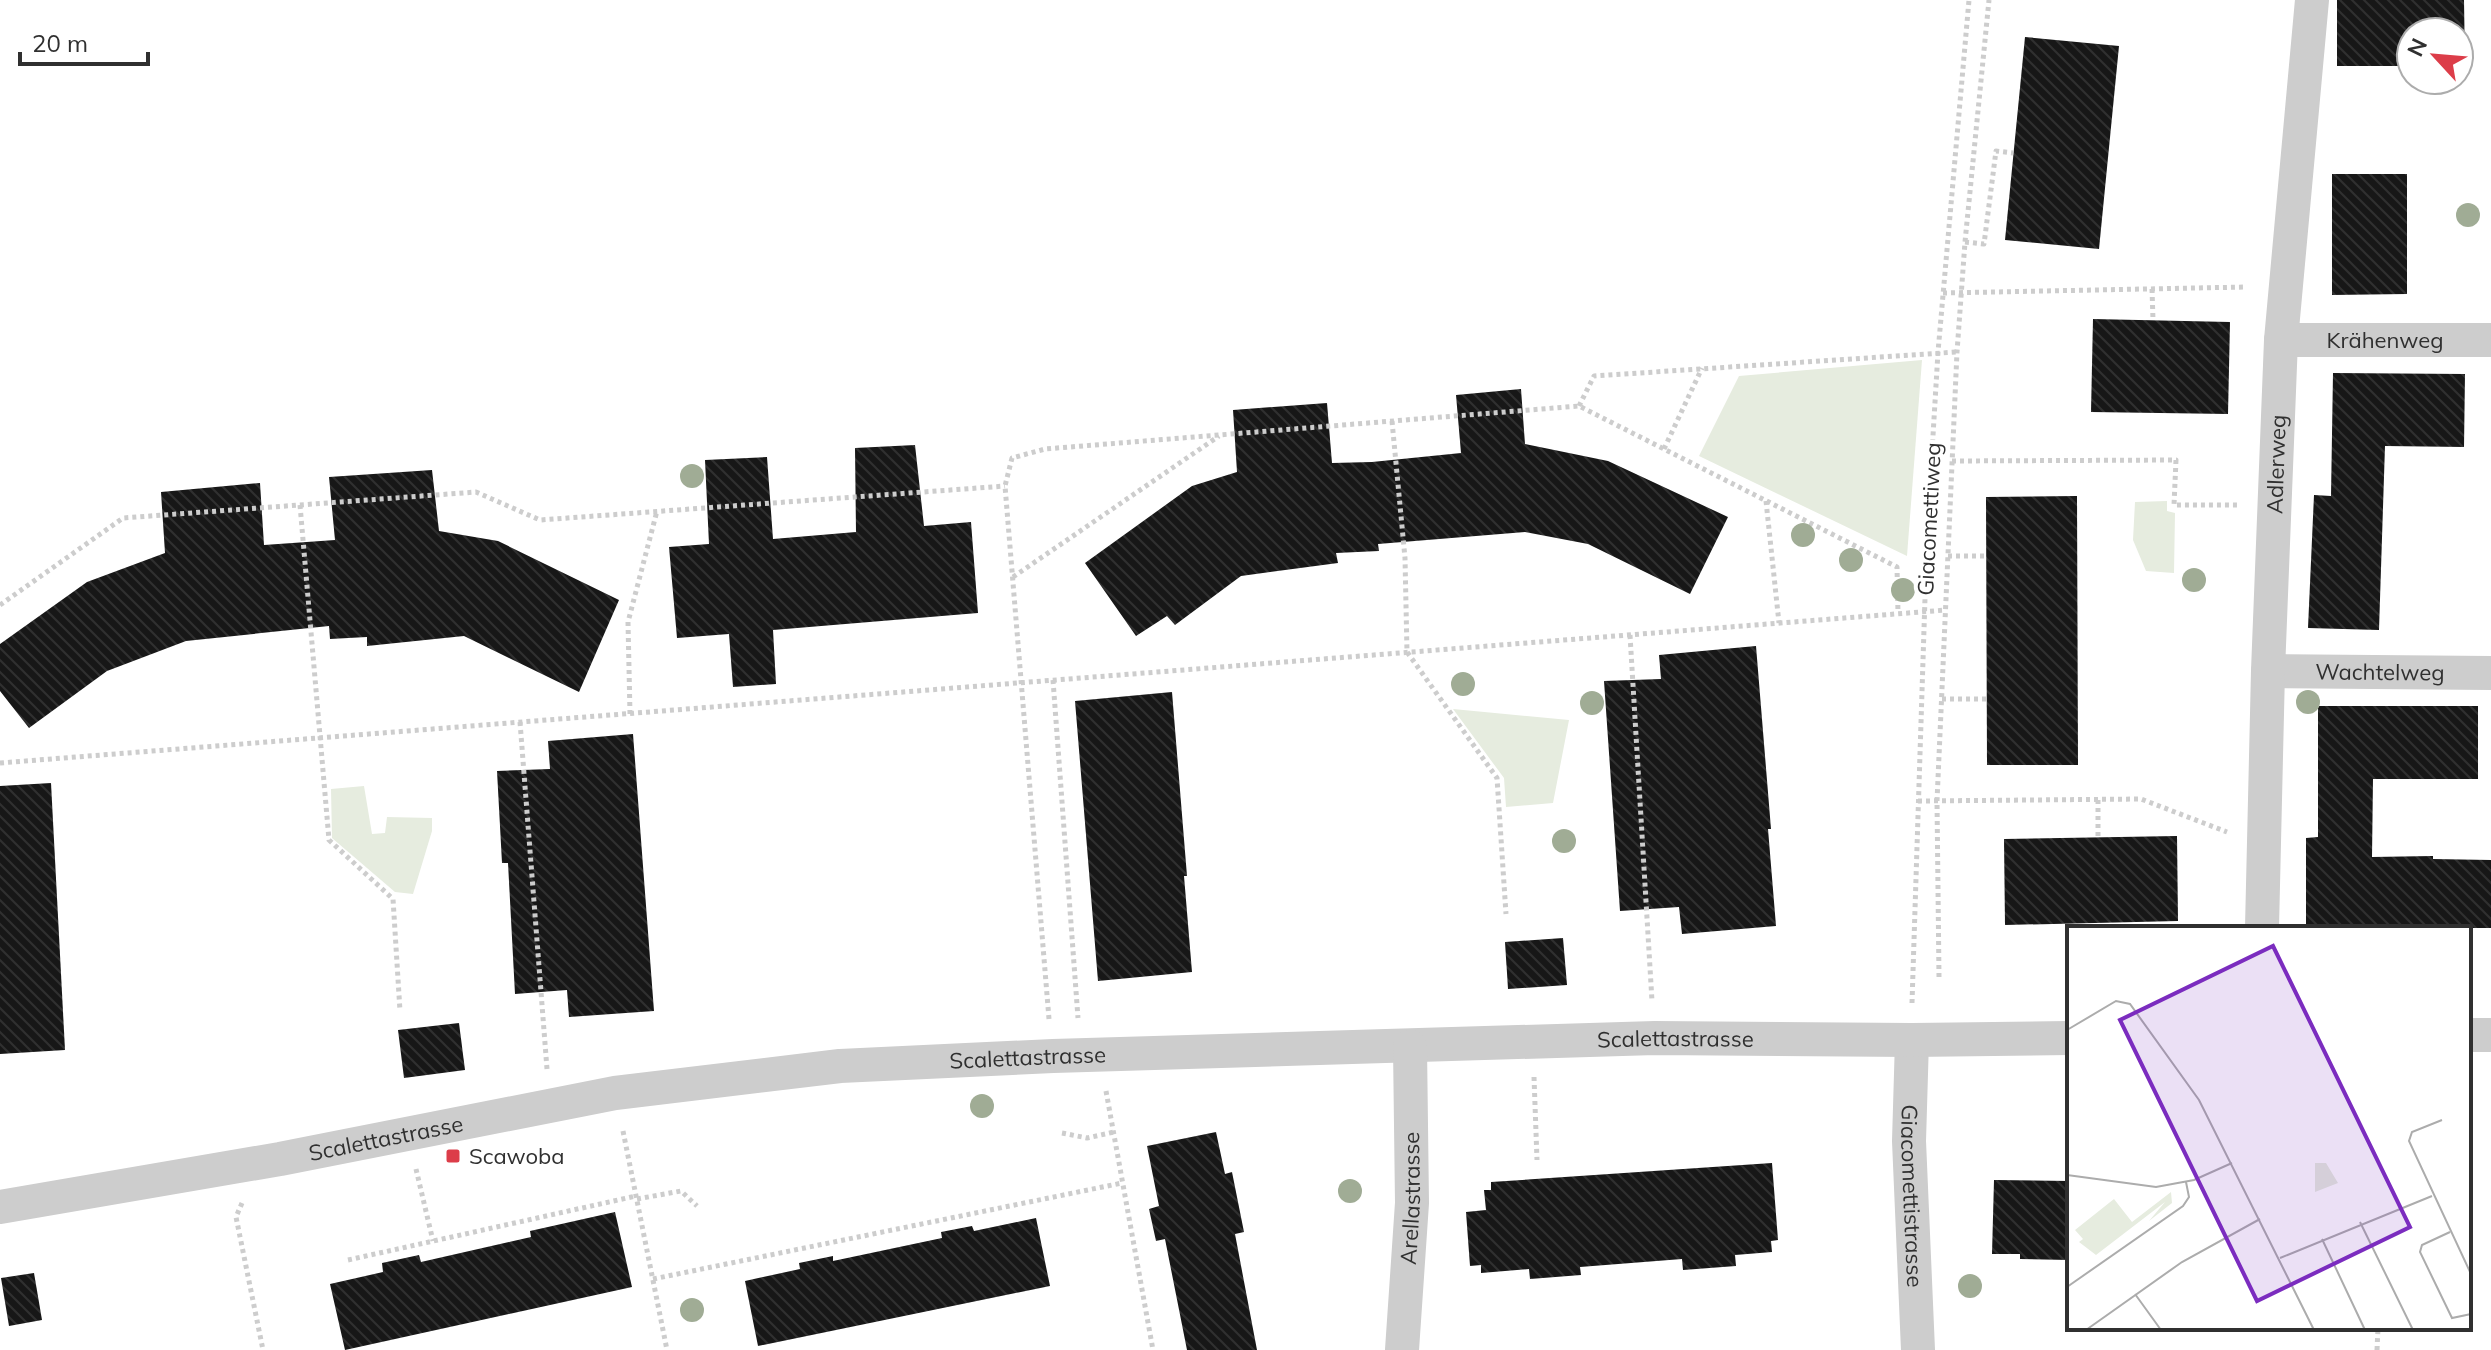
<svg xmlns="http://www.w3.org/2000/svg" width="2491" height="1350" viewBox="0 0 2491 1350" font-family="Mulish,sans-serif">
<style>
.green{fill:#e6ecdf}
.building{fill:url(#building-back-hatch)}
.lines{fill:none;stroke-linecap:round;stroke-linejoin:round}
.path{stroke:#cdcdcd;stroke-width:5;stroke-dasharray:4 4;stroke-linecap:butt}
.street{stroke:#cdcdcd;stroke-width:34}
.tree{fill:#a0ac95}
.poi-dot{fill:#dc3d49;stroke:#fff;stroke-width:3}
.labels{text-anchor:middle;dominant-baseline:central;stroke-width:8;stroke-linejoin:round;paint-order:stroke}
.street-label{font-size:22px;fill:#303030;stroke:#fff}
.poi-label{font-size:22px;fill:#303030;stroke:#fff;text-anchor:start}
.inset-road{fill:none;stroke:#acacac;stroke-width:2}
.view{fill:#7b2cbf;fill-opacity:0.15;stroke:#7b2cbf;stroke-width:4}
.inset-edge{fill:none;stroke:#303030;stroke-width:4}
</style>
<defs>
<pattern id="building-back-hatch" width="6" height="6" patternUnits="userSpaceOnUse" patternTransform="scale(2)"><rect width="6" height="6" fill="#171717"/><path d="M-1 5l2 2M0 0l6 6M5-1l2 2" fill="none" stroke="#303030"/></pattern>
</defs>
<rect width="100%" height="100%" fill="#fff"/>
<g class="green">
<polygon points="1922,360 1907,556 1699,456 1739,376"/>
<polygon points="2167,501 2167,511 2175,513 2174,573 2146,571 2133,540 2135,502"/>
<polygon points="1453,709 1569,720 1553,803 1506,807 1504,778"/>
<polygon points="364,786 372,834 385,833 387,817 432,818 432,831 413,894 395,892 332,838 331,789"/>
</g>
<g class="building">
<polygon points="2337,0 2464,0 2465,65 2459,65 2459,32 2411,32 2411,66 2337,66"/>
<polygon points="2025,37 2119,46 2099,249 2005,240"/>
<polygon points="2332,174 2407,174 2407,294 2332,295"/>
<polygon points="2093,319 2230,322 2228,414 2091,412"/>
<polygon points="2333,373 2465,374 2464,447 2385,446 2379,630 2308,628 2314,495 2331,496"/>
<polygon points="1521,389 1525,444 1608,461 1728,517 1690,594 1588,544 1525,532 1378,544 1379,551 1336,553 1338,563 1241,576 1175,625 1167,616 1136,636 1085,563 1192,486 1237,472 1233,410 1327,403 1332,463 1372,462 1461,453 1456,395"/>
<polygon points="915,445 924,526 971,522 978,613 773,630 776,684 733,687 729,634 677,638 669,547 709,544 705,460 767,457 773,539 856,532 855,448"/>
<polygon points="432,470 439,531 498,541 619,600 579,692 464,636 367,646 367,637 330,639 329,626 186,641 107,671 29,728 0,691 0,644 87,582 165,553 161,492 260,483 264,545 335,540 329,477"/>
<polygon points="2077,496 2078,765 1987,765 1986,497"/>
<polygon points="1756,646 1771,829 1768,829 1776,926 1682,934 1679,907 1620,911 1604,681 1661,679 1659,655"/>
<polygon points="1172,692 1187,876 1184,876 1192,972 1098,981 1075,701"/>
<polygon points="2318,706 2478,706 2478,779 2373,779 2372,857 2433,856 2433,859 2491,860 2491,928 2306,928 2306,838 2318,837"/>
<polygon points="633,734 654,1011 569,1017 567,990 515,994 508,863 502,863 497,771 550,769 548,741"/>
<polygon points="51,783 65,1050 0,1054 0,786"/>
<polygon points="2177,836 2178,921 2005,925 2004,839"/>
<polygon points="1563,938 1567,985 1508,989 1505,942"/>
<polygon points="459,1023 465,1070 404,1078 398,1030"/>
<polygon points="1216,1132 1225,1174 1232,1172 1244,1232 1235,1234 1257,1350 1187,1350 1165,1239 1156,1241 1149,1209 1159,1206 1147,1146"/>
<polygon points="1772,1163 1778,1240 1771,1241 1772,1252 1735,1255 1736,1266 1683,1270 1682,1259 1580,1267 1581,1275 1530,1279 1529,1269 1481,1273 1481,1265 1470,1266 1466,1212 1486,1210 1484,1190 1491,1190 1491,1182"/>
<polygon points="1994,1180 2069,1181 2069,1260 2020,1259 2020,1254 1992,1254"/>
<polygon points="615,1212 632,1287 345,1350 330,1284 383,1272 382,1263 419,1255 421,1262 531,1237 530,1231"/>
<polygon points="1036,1218 1050,1286 758,1346 745,1281 800,1269 799,1263 833,1256 833,1261 942,1238 941,1232 972,1226 974,1231"/>
<polygon points="34,1273 42,1320 9,1326 1,1278"/>
</g>
<g class="lines">
<g class="path">
<polyline points="1965,242 1984,244 1996,151 2013,153"/>
<polyline points="2152,289 2153,320"/>
<polyline points="1943,293 2246,287"/>
<polyline points="1579,406 1594,376 1957,352"/>
<polyline points="1392,421 1405,558 1407,652 1497,778 1506,914"/>
<polyline points="1664,449 1702,368"/>
<polyline points="1952,461 2176,460 2174,505 2237,505"/>
<polyline points="1766,501 1779,623"/>
<polyline points="300,505 329,840 393,899 400,1011"/>
<polyline points="1948,556 1986,556"/>
<polyline points="1013,577 1219,436"/>
<polyline points="0,605 123,518 476,492 540,520 1005,486"/>
<polyline points="1630,635 1652,1001"/>
<polyline points="1053,680 1078,1018"/>
<polyline points="1942,699 1987,699"/>
<polyline points="630,714 628,622 657,511"/>
<polyline points="520,722 547,1069"/>
<polyline points="0,763 1946,610"/>
<polyline points="2098,800 2098,837"/>
<polyline points="1918,801 2141,799 2227,832"/>
<polyline points="1939,977 1937,801 1957,352 1965,242 1989,0"/>
<polyline points="1912,1003 1927,536 1938,352 1969,0"/>
<polyline points="1049,1019 1005,486 1012,458 1045,449 1579,406 1897,567 1898,613"/>
<polyline points="1534,1077 1537,1160"/>
<polyline points="1106,1091 1153,1350"/>
<polyline points="623,1131 667,1350"/>
<polyline points="1062,1133 1087,1138 1114,1132"/>
<polyline points="416,1169 433,1241"/>
<polyline points="637,1199 681,1191 697,1206"/>
<polyline points="242,1203 236,1217 263,1350"/>
<polyline points="348,1260 636,1196"/>
<polyline points="653,1279 1122,1183"/>
<polyline points="2377,1350 2378,1328"/>
</g>
<g class="street">
<path id="s1" d="M2281,340H2491"/>
<path id="s2" d="M2268,671L2491,673"/>
<path id="s3" d="M2262,928L2268,671L2281,340L2312,0"/>
<polyline points="2469,1035 2491,1035"/>
<path id="s4" d="M1912,1040L1909,1141L1918,1350"/>
<path id="s5" d="M0,1207L280,1159L615,1093L840,1066L1053,1056L1655,1038L1912,1040L2069,1038"/>
<path id="s6" d="M1402,1350L1412,1203L1410,1047"/>
</g>
</g>
<g class="tree">
<circle cx="2468" cy="215" r="12"/>
<circle cx="692" cy="476" r="12"/>
<circle cx="1803" cy="535" r="12"/>
<circle cx="1851" cy="560" r="12"/>
<circle cx="2194" cy="580" r="12"/>
<circle cx="1903" cy="590" r="12"/>
<circle cx="1463" cy="684" r="12"/>
<circle cx="2308" cy="702" r="12"/>
<circle cx="1592" cy="703" r="12"/>
<circle cx="1564" cy="841" r="12"/>
<circle cx="982" cy="1106" r="12"/>
<circle cx="1350" cy="1191" r="12"/>
<circle cx="1970" cy="1286" r="12"/>
<circle cx="692" cy="1310" r="12"/>
</g>
<rect class="poi-dot" x="445" y="1148" width="16" height="16" rx="4"/>
<g class="labels">
<g class="street-label">
<text stroke="none"><textPath href="#s1" startOffset="104">Krähenweg</textPath></text>
<text stroke="none"><textPath href="#s3" startOffset="464">Adlerweg</textPath></text>
<text transform="translate(1929 519) rotate(-87)">Giacomettiweg</text>
<text stroke="none"><textPath href="#s2" startOffset="112">Wachtelweg</textPath></text>
<text stroke="none"><textPath href="#s5" startOffset="1688">Scalettastrasse</textPath></text>
<text stroke="none"><textPath href="#s5" startOffset="1040">Scalettastrasse</textPath></text>
<text stroke="none"><textPath href="#s5" startOffset="392">Scalettastrasse</textPath></text>
<text stroke="none"><textPath href="#s4" startOffset="156">Giacomettistrasse</textPath></text>
<text stroke="none"><textPath href="#s6" startOffset="152">Arellastrasse</textPath></text>
</g>
<g class="poi-label">
<text x="469" y="1156">Scawoba</text>
</g>
</g>
<g transform="translate(2067 926)">
<rect width="404" height="404" fill="#fff"/>
<path d="M248,237H259L271,257L248,266ZM104,266L105,277L82,295L98,276L29,329L12,316L16,313L8,304L47,273L65,296Z" fill="#e6ecdf"/>
<path class="inset-road" d="M0,104L49,75L63,78L132,174L247,404M375,194L345,206L342,215L404,348M0,249L89,261L127,254L165,237M293,296L346,404M383,306L355,319L353,326L385,392L404,388M255,313L298,404M213,332L365,270M0,361L116,280L122,271L119,256M68,368L94,404M19,404L115,336L193,293"/>
<path class="view" d="M206,20L343,301L190,375L53,94Z"/>
<rect width="404" height="404" class="inset-edge"/>
</g>
<g transform="translate(2435 56) rotate(296)"><circle r="38" fill="#ffffff" stroke="#acacac" stroke-width="2"/>
<path d="M0-6L14 30L0 20L-14 30Z" fill="#dc3d49"/>
<text y="-12" font-size="22" font-weight="bold" text-anchor="middle" fill="#303030">N</text>
</g>
<path d="M20 52v12h128v-12" fill="none" stroke="#303030" stroke-width="4"/>
<text x="32" y="52" font-size="24" fill="#303030" stroke="#ffffff" stroke-width="6" paint-order="stroke">20 m</text>
</svg>
